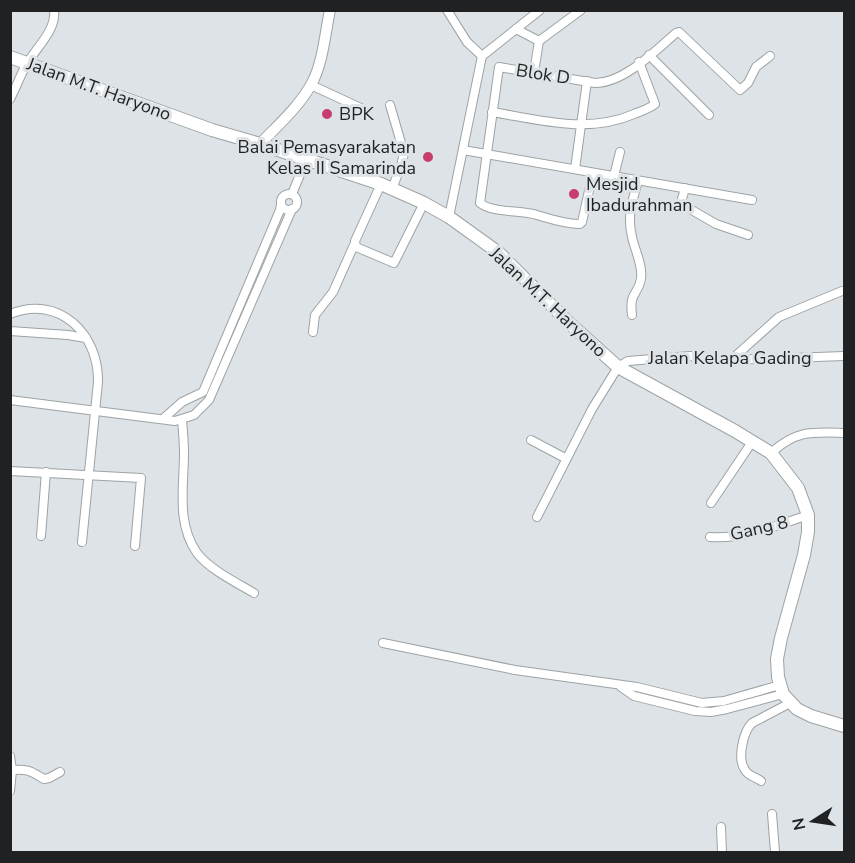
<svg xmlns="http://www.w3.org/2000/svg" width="855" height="863" viewBox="0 0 855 863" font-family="'Nunito Sans',sans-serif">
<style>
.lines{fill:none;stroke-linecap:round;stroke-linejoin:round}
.minor-casing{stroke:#9da3a5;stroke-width:10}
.tertiary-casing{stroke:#9da3a5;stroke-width:12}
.secondary-casing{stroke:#9da3a5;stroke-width:14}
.minor{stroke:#fff;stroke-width:8}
.tertiary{stroke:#fff;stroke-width:10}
.secondary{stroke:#fff;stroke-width:12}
.poi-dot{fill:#c93d6e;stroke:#dee3e7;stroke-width:2}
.labels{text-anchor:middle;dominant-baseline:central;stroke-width:6;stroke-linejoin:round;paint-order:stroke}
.street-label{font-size:18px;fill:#1f2122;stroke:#dee3e7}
.poi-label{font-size:18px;fill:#1f2122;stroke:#dee3e7;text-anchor:start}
</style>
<rect width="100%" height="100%" fill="#dee3e7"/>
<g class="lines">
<defs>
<g id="minor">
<polyline points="447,10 467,42 482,56"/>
<polyline points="516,29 539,41"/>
<polyline points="649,55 709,115"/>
<polyline points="534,72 539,41 581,10"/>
<polyline points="311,85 365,110"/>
<path d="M10,99C16,88 20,76 26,65C35,49 57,30 54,10"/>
<polyline points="390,105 404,153 401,166 392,189"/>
<path d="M492,112C540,120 588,134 634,114C641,111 649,109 655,104L639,62"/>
<polyline points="463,150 752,200"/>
<polyline points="575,169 587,81"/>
<path d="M593,173L582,222L580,224C564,224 551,219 537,215C521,210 492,213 480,203L499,67L595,83C624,83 655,51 676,33L679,32L740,90L748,83L756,67L770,56"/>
<polyline points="614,176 620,152"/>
<polyline points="381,184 355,241 356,247 394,263 424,203"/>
<polyline points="685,188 682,199 683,205 716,224 748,235"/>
<circle cx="289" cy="202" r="8"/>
<polyline points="292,194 306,160"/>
<polyline points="449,217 482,56 540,10"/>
<path d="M10,314C59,294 99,334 98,382L82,542"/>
<path d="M632,315C629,291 638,296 641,279C643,265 635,251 632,237C627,217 632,201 638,181"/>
<polyline points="10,331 68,335 86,338"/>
<polyline points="313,332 315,315 333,292 354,245"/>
<polyline points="731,360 779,317 842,291"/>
<polyline points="10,400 175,421 194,415 209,400 292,209"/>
<polyline points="164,418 182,402 203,392 280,210 281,204"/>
<path d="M182,420C183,431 184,442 184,453C184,486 176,523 197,553C209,569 237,583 254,593"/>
<polyline points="531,440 565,458"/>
<path d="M771,453C796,430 812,432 844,433"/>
<polyline points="10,471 141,478 135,546"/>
<polyline points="711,503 752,442"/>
<polyline points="537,517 592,409 618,367 628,361 690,356 731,360 844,356"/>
<polyline points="41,536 46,472"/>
<path d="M710,537C745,539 775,526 808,515"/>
<polyline points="383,643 515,670 637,687 702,703 724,701 780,685"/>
<polyline points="621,687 634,696 695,711 711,712 727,709 783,694"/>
<polyline points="10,756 12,770 10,791"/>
<path d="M12,770C29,769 30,771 44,779L49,778L60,772"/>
<path d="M761,781C756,777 748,776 745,770C737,759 743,732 752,723L792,702"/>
<polyline points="772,814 775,852"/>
<polyline points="721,827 722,852"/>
</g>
<path id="tertiary" d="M260,144C278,125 299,107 312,83C323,62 325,34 330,10"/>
<polyline id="secondary" points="10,57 212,130 260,144 381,184 424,203 449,217 499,253 568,322 618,367 735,431 771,453 798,488 808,515 808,532 804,555 781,638 777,659 778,677 783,694 797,709 811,716 844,726"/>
</defs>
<use href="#minor" class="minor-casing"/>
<use href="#tertiary" class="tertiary-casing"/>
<use href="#secondary" class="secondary-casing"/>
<use href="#minor" class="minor"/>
<use href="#tertiary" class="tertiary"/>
<use href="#secondary" class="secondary"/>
</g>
<g class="poi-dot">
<circle cx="327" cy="114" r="6"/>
<circle cx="428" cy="157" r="6"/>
<circle cx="574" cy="194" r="6"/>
</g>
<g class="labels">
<g class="street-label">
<text transform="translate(543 74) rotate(9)">Blok D</text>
<text transform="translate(99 89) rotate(20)">Jalan M.T. Haryono</text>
<text transform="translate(548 302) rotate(43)">Jalan M.T. Haryono</text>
<text x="730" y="358">Jalan Kelapa Gading</text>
<text transform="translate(759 528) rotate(-13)">Gang 8</text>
</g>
<g class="poi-label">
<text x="339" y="114">BPK</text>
<text x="416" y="147" text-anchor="end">Balai Pemasyarakatan<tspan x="416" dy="21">Kelas II Samarinda</tspan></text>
<text x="586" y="184">Mesjid<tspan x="586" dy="21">Ibadurahman</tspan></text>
</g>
</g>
<rect width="855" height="863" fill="none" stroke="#1f2122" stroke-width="24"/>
<g transform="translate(813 821) rotate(258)" stroke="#dee3e7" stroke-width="4.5" paint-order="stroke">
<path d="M0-4.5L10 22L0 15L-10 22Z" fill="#1f2122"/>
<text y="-9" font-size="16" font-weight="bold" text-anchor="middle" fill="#1f2122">N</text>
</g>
</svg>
